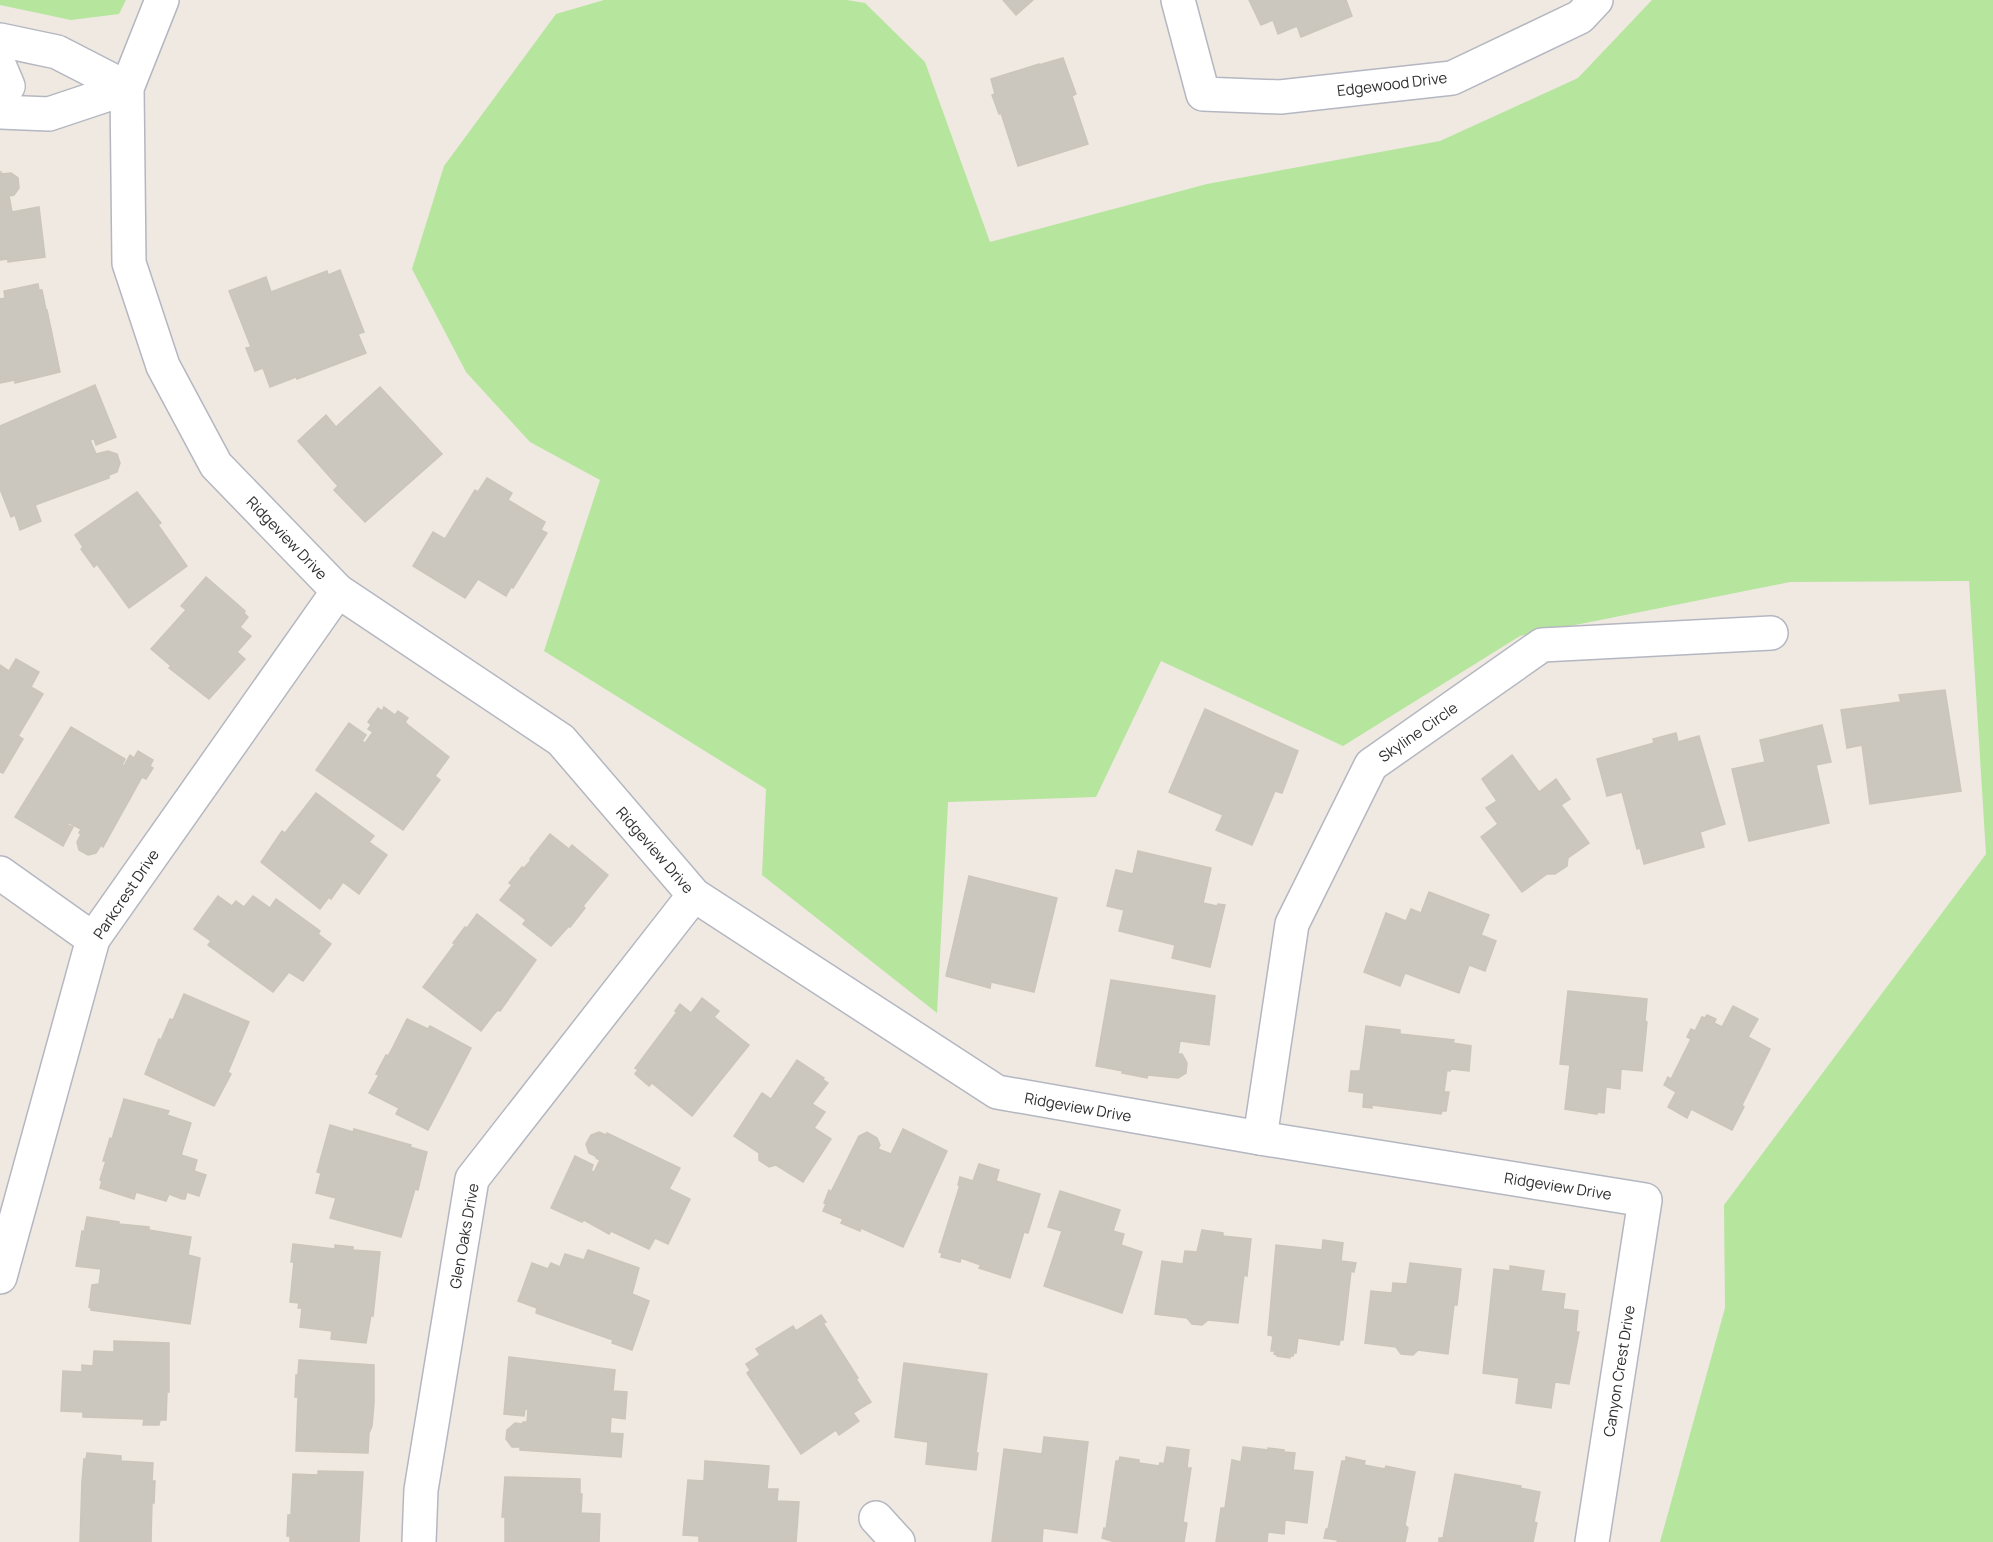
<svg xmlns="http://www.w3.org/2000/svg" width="1993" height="1542" viewBox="0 0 1993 1542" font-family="Manrope,sans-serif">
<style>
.green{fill:#b6e59e}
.building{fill:#cbc7bf;stroke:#cbc5ba;stroke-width:1.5}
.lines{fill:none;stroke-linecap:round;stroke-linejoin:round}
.minor-casing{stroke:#b4b7c1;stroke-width:36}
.minor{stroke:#fff;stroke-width:33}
.labels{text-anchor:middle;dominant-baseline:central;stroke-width:4.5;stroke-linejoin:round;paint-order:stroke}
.street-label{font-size:15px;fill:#2e2e2e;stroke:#fff}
</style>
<rect width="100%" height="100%" fill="#efe9e1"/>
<g class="green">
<polygon points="0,0 126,0 119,14 71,20 0,5"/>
<polygon points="604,0 847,0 865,3 925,62 990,242 1207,184 1440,141 1578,78 1652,0 1993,0 1993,1542 1660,1542 1725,1308 1724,1205 1986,854 1969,581 1790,582 1520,636 1343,746 1161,661 1096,797 948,802 937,1013 762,875 766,789 544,651 600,480 530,442 466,372 412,269 444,166 556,14"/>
</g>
<g class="building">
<polygon points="1003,0 1033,0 1016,15"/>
<polygon points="1249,0 1346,0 1352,16 1301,37 1297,26 1278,34 1273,20 1261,25"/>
<polygon points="1063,58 1076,94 1072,96 1088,144 1018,166 1001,113 999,114 992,95 995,94 991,79 1039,64 1039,65"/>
<polygon points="1,172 1,174 11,173 18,178 19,188 14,195 9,196 12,212 39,207 45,257 8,262 8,259 0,260 0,173"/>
<polygon points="340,270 364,332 358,334 366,353 297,379 296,377 270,387 263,368 255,371 246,348 251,347 229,291 266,277 271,292 327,271 328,275"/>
<polygon points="38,284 39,290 42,290 46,310 47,310 60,372 15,383 15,380 0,383 0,299 5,298 4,291"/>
<polygon points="95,385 116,437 96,445 94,439 90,440 96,454 108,451 117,454 120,463 117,472 109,475 109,478 35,505 41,521 20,530 15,515 11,517 0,489 0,426"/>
<polygon points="380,387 442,454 365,522 334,490 338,486 298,441 326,415 336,427"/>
<polygon points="487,478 512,493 508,500 545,522 541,530 547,533 513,588 511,587 506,596 478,579 465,598 413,566 433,532 445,539 475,490 478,492"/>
<polygon points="137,492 161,523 158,525 187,566 129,608 97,564 94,567 81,549 83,547 75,535"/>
<polygon points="206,577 245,611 244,613 248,617 240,627 251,636 237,652 245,659 209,699 169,668 171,666 151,649 186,610 181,606"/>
<polygon points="16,659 39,672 31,687 43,694 18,736 23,739 3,773 0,772 0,665 9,671"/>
<polygon points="1945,690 1961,791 1870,804 1862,745 1847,748 1841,710 1901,702 1899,695"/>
<polygon points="384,707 395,715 398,711 408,718 405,722 408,725 449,757 435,776 440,780 403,830 316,770 349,723 366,735 362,741 365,743 373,732 368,729 371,725 368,722 378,708 382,711"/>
<polygon points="1205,709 1298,751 1282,793 1275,791 1252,845 1216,830 1223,815 1169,792"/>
<polygon points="1822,725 1831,762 1816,765 1829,823 1749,841 1732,769 1765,762 1760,740"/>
<polygon points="71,727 125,759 122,765 124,766 130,755 134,758 138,751 153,760 150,766 153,768 146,779 142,777 103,847 101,845 96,853 88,855 79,850 77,842 81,834 79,833 81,829 69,823 67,825 73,827 63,846 15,817"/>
<polygon points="1676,733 1678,742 1699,736 1725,824 1700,832 1704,847 1644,864 1640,848 1637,849 1622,792 1607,796 1597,759 1654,743 1653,739"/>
<polygon points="1512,755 1539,792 1556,779 1570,799 1561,805 1589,843 1568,858 1567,866 1555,874 1547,874 1522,892 1481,837 1498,824 1486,808 1497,801 1482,779"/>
<polygon points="316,793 374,836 369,842 387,855 359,894 343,882 331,899 329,897 320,909 261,862 282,831 285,833"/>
<polygon points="550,834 569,849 572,845 608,875 583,906 585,908 570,927 569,926 551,946 523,924 526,920 500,900 512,885 509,883 522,867 524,868 531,860 530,859"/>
<polygon points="1138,851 1211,868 1203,903 1217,906 1218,904 1225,905 1210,967 1172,958 1175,945 1119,931 1124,910 1107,906 1116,870 1133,874"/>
<polygon points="969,876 1057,898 1034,992 991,982 990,988 946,976"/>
<polygon points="1429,892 1489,915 1481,935 1496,941 1485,971 1469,965 1459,993 1405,973 1400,986 1364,972 1386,913 1406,921 1411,909 1421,913"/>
<polygon points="218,896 232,906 236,901 244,907 253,896 270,908 276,899 320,931 318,934 331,944 303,981 289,972 273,992 208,945 211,941 194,929"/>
<polygon points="477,914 536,960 500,1011 498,1010 494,1014 481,1031 423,987 455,944 453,943 465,927 467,928"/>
<polygon points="1111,980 1215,996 1209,1045 1180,1041 1178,1054 1182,1054 1187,1063 1186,1073 1178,1078 1148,1075 1147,1078 1122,1073 1123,1071 1096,1066"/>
<polygon points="1568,991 1647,999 1645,1021 1647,1022 1642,1071 1621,1069 1620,1089 1606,1087 1604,1113 1597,1112 1597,1114 1565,1109 1570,1065 1560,1064"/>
<polygon points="184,994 249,1022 228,1072 231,1074 214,1106 145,1074 159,1039 161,1040 170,1019 173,1020"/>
<polygon points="702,998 719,1011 714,1017 749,1045 692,1116 652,1083 649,1086 635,1074 638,1070 635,1068 677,1012 675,1011 680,1004 691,1013"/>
<polygon points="1733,1006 1758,1019 1748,1037 1770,1049 1742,1105 1744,1107 1732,1130 1691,1109 1687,1118 1668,1107 1676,1092 1664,1085 1668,1077 1671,1079 1691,1039 1687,1037 1691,1029 1695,1031 1702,1017 1705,1018 1707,1015 1716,1019 1714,1023 1722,1027"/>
<polygon points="407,1019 428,1029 430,1026 471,1048 428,1130 396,1114 399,1108 369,1093 379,1075 376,1074 386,1055 388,1056 393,1047"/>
<polygon points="1366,1026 1400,1030 1400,1034 1454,1040 1453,1043 1471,1046 1469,1071 1451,1069 1450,1071 1447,1070 1444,1092 1449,1092 1446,1111 1442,1111 1441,1114 1372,1105 1372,1108 1363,1107 1364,1093 1349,1091 1351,1071 1360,1071"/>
<polygon points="797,1060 824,1078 823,1080 828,1083 812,1104 825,1112 814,1128 831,1139 803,1182 776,1165 769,1167 759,1160 759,1153 734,1136 762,1093 771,1099"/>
<polygon points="124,1099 169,1111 167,1115 191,1123 181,1155 197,1160 194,1171 206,1175 199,1196 187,1192 185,1199 182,1199 169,1194 166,1201 136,1192 134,1199 100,1188 102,1181 100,1180 106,1161 103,1161 110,1138 112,1139"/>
<polygon points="330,1125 353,1132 354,1129 411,1145 410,1147 427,1152 418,1190 415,1189 401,1237 330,1218 336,1198 316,1193 321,1173 317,1172"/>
<polygon points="903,1129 947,1151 903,1247 861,1228 860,1231 841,1223 843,1219 823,1211 826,1204 824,1203 829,1190 831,1192 859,1136 867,1132 877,1138 880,1145 878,1149 891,1154"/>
<polygon points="599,1132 606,1135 607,1133 680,1168 669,1189 690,1199 668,1244 655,1238 649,1249 611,1231 609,1234 584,1220 582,1222 551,1208 575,1156 593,1165 591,1171 594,1172 600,1160 596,1158 597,1157 589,1153 586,1144 591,1135"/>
<polygon points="979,1164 999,1170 996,1181 1040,1194 1028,1233 1024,1232 1010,1278 979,1268 981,1265 961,1258 960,1262 941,1257 942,1253 939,1252 960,1185 958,1185 960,1177 973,1181"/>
<polygon points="1060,1191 1120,1210 1113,1231 1124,1234 1121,1245 1142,1252 1122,1313 1044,1286 1062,1231 1048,1227"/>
<polygon points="87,1217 119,1222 119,1224 149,1227 149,1230 191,1237 188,1255 200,1258 190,1324 91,1310 91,1308 89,1307 92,1285 99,1284 101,1269 76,1266 82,1231 84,1232"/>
<polygon points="1202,1230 1223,1233 1223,1236 1251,1239 1247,1276 1244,1275 1238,1323 1208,1320 1202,1325 1192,1324 1187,1318 1155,1314 1162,1261 1183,1264 1185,1251 1197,1252"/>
<polygon points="1323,1240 1343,1243 1341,1261 1356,1263 1354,1272 1351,1271 1343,1340 1340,1340 1339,1345 1298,1338 1296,1353 1294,1353 1293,1356 1290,1356 1290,1358 1277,1356 1277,1355 1274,1354 1275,1351 1271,1351 1273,1336 1268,1335 1276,1245 1322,1250"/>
<polygon points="293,1244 335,1249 335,1245 353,1247 353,1250 380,1252 373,1316 371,1315 366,1343 331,1339 332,1331 300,1327 302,1308 298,1308 299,1303 290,1302 294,1262 291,1262"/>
<polygon points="588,1250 639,1268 632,1294 649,1301 632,1350 612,1343 613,1340 536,1313 537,1308 518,1301 532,1263 548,1269 551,1263 560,1267 565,1254 584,1260"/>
<polygon points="1410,1263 1461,1269 1457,1305 1454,1305 1448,1354 1418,1350 1413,1355 1401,1354 1396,1347 1365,1343 1371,1291 1392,1293 1393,1283 1407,1284"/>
<polygon points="1510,1266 1544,1271 1541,1291 1565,1294 1563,1309 1578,1311 1576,1332 1579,1332 1569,1384 1555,1382 1551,1408 1516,1403 1519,1378 1483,1373 1494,1269 1510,1271"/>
<polygon points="821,1315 826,1322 823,1323 858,1378 856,1379 871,1402 853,1413 859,1421 839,1435 836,1430 801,1454 747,1373 750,1370 746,1364 760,1355 756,1349 793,1326 796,1331"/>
<polygon points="114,1341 169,1343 169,1392 167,1392 166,1420 160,1420 159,1425 143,1425 144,1419 83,1417 83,1412 61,1411 63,1371 82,1372 82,1365 93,1366 94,1351 114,1352"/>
<polygon points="509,1357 615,1370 613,1391 627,1392 625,1419 611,1417 610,1433 623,1434 621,1457 520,1450 520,1447 512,1447 506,1439 507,1430 515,1423 523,1424 523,1422 527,1422 528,1409 525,1409 524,1416 504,1414"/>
<polygon points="299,1360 374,1365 374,1402 372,1426 369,1433 368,1453 296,1451 298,1397 295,1397 296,1375 298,1375"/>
<polygon points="904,1363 987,1374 976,1453 978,1453 976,1470 926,1464 928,1442 895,1437"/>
<polygon points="1044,1437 1088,1442 1077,1533 1043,1528 1042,1542 992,1542 1004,1449 1042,1454"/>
<polygon points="1167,1447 1189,1450 1187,1468 1191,1468 1183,1522 1187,1523 1184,1542 1115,1542 1102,1538 1104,1528 1106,1529 1116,1461 1119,1461 1120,1457 1139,1460 1139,1463 1159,1466 1160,1463 1164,1464"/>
<polygon points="1243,1447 1268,1450 1268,1448 1284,1450 1284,1452 1295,1453 1293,1470 1313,1472 1307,1523 1285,1520 1284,1534 1268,1532 1267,1542 1216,1542 1221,1508 1225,1508 1232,1460 1241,1462"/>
<polygon points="87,1453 121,1456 121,1461 153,1463 152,1481 155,1481 154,1503 152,1502 151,1542 80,1542 82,1481 84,1459 86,1459"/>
<polygon points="1346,1457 1365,1461 1364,1465 1385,1469 1386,1466 1415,1472 1405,1525 1408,1528 1405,1542 1337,1542 1338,1540 1324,1538 1326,1529 1328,1529 1342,1461 1346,1461"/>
<polygon points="705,1461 769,1466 767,1489 778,1489 777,1501 799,1502 796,1542 699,1542 699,1536 683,1535 688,1480 704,1481"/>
<polygon points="318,1471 363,1472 359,1542 290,1542 290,1536 287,1536 288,1515 291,1515 293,1474 318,1475"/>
<polygon points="1455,1474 1521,1486 1520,1488 1540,1492 1534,1522 1537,1523 1533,1542 1439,1542 1439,1538 1443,1538"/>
<polygon points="505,1477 580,1479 580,1494 582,1494 581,1513 600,1514 599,1542 505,1542 505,1517 502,1517"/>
</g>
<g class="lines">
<defs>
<g id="minor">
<polyline points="162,0 127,88 129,263 163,366 216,465 338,591 561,740 694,895 997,1092 1260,1138 1645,1200 1592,1542"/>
<polyline points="1178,0 1203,94 1280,97 1452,78 1580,17 1596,0"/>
<polyline points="0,40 57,52 127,88"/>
<polyline points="0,67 8,86 0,95"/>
<polyline points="0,112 49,114 127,88"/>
<polyline points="0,873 93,939"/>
<polyline points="1260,1138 1292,924 1371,765 1542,645 1771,633"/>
<polyline points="0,1277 93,939 338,591"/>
<polyline points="876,1518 898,1542"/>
<polyline points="419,1542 421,1490 472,1179 694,895"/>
</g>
</defs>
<use href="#minor" class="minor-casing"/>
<use href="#minor" class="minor"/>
</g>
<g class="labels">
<g class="street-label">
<text transform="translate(1392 84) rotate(-7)">Edgewood Drive</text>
<text transform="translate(287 538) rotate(46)">Ridgeview Drive</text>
<text transform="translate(1418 732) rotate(-35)">Skyline Circle</text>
<text transform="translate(655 850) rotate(49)">Ridgeview Drive</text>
<text transform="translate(126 894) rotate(-56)">Parkcrest Drive</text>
<text transform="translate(1078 1107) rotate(10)">Ridgeview Drive</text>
<text transform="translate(1558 1186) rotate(9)">Ridgeview Drive</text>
<text transform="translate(464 1236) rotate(-80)">Glen Oaks Drive</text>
<text transform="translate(1619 1371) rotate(-81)">Canyon Crest Drive</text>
</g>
</g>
</svg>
